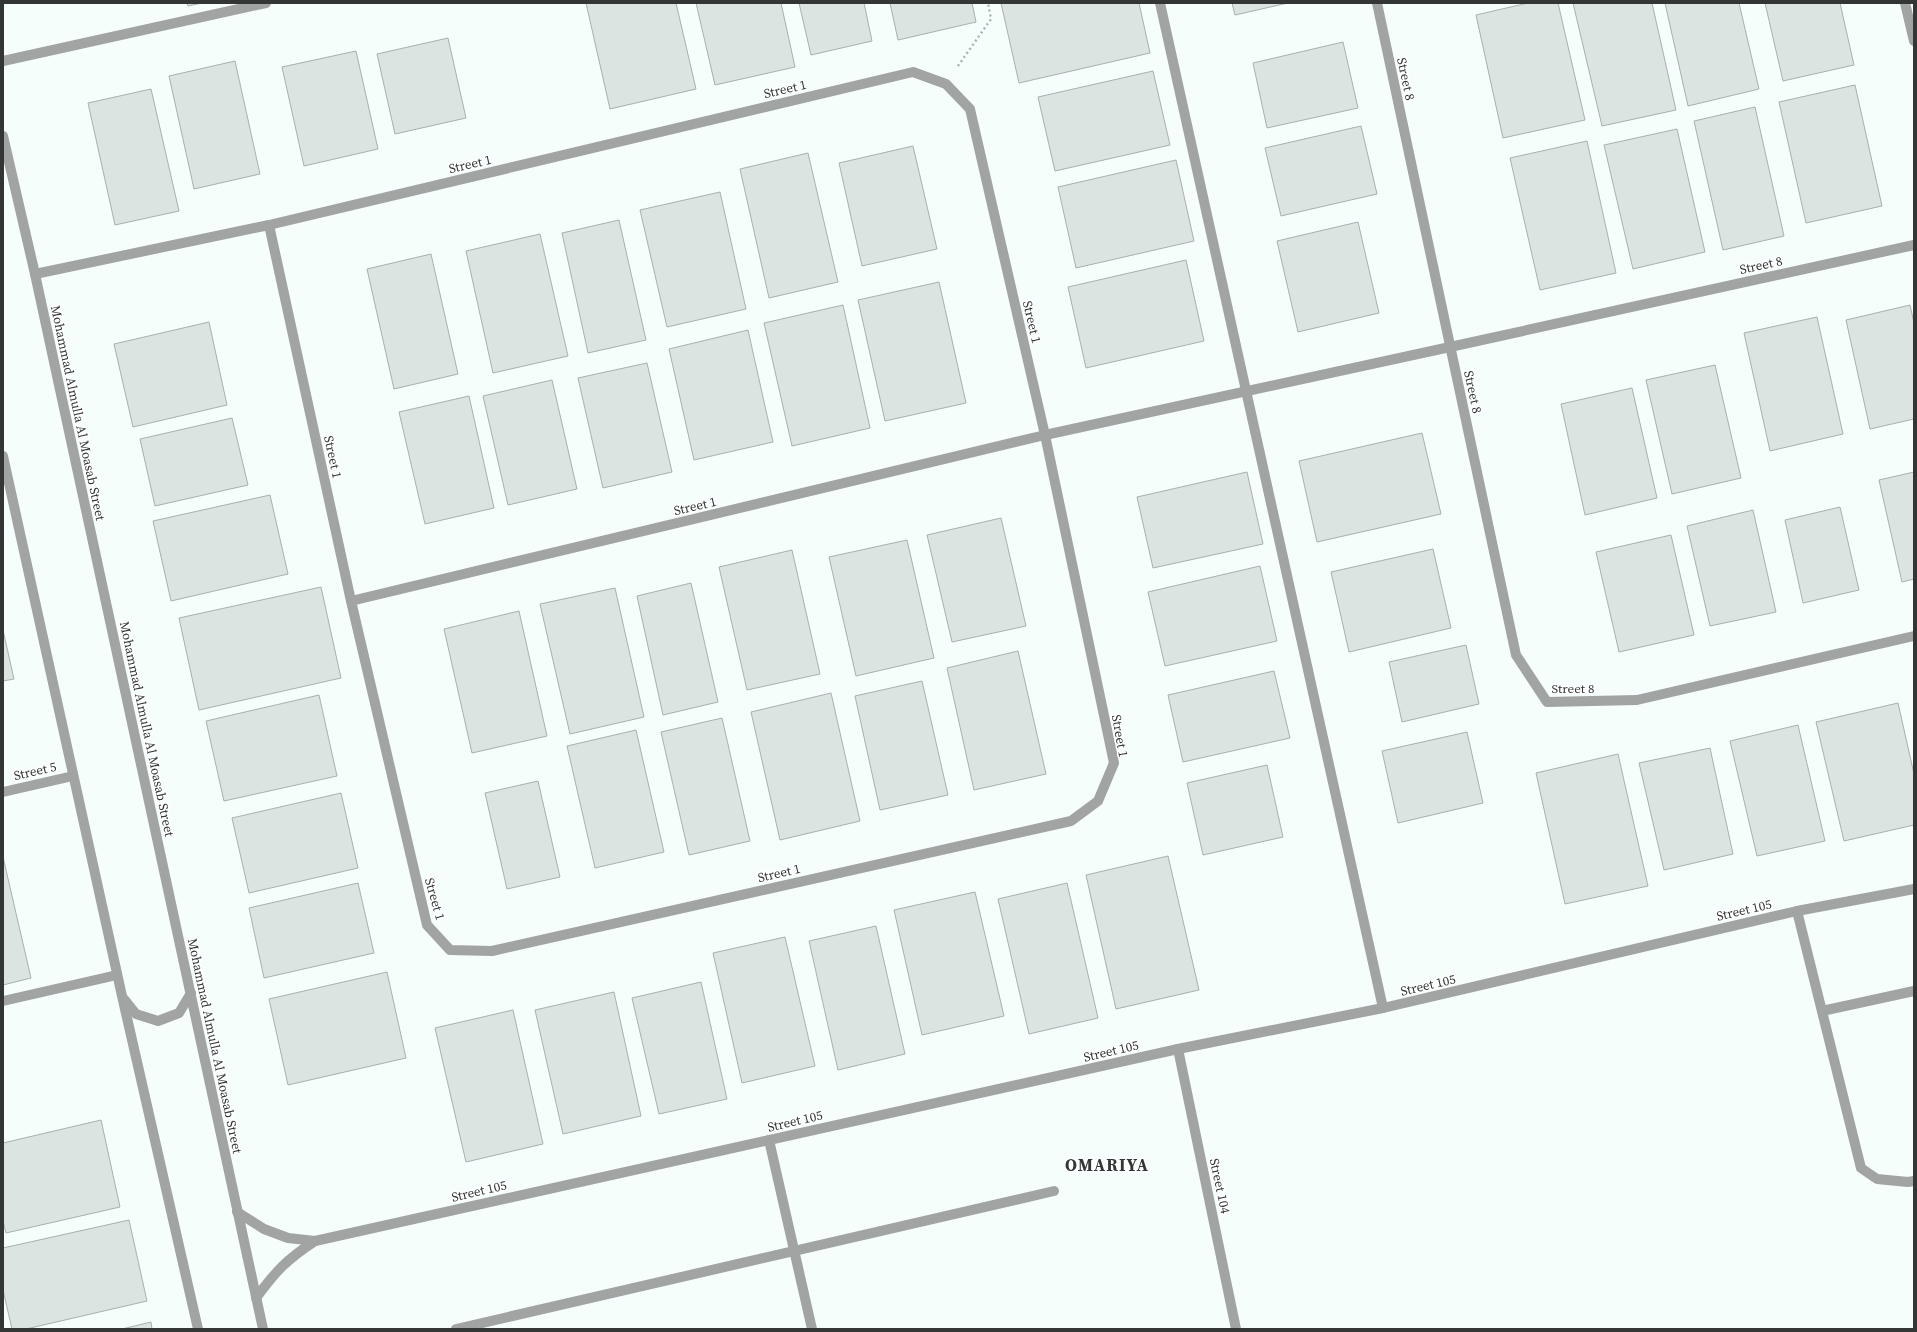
<svg xmlns="http://www.w3.org/2000/svg" width="1917" height="1332" viewBox="0 0 1917 1332" font-family="'Source Serif 4',serif">
<style>
.building{fill:#dbe4e1;stroke:#a8b0ae}
.lines{fill:none;stroke-linecap:round;stroke-linejoin:round}
.path{stroke:#adb4b2;stroke-width:2.5;stroke-dasharray:2 3;stroke-linecap:butt}
.service{stroke:#a1a4a3;stroke-width:10}
.minor{stroke:#a1a4a3;stroke-width:10}
.tertiary{stroke:#a1a4a3;stroke-width:10}
.labels{text-anchor:middle;dominant-baseline:central;stroke-width:3;stroke-linejoin:round;paint-order:stroke}
.street-label{font-size:13px;fill:#333635;stroke:#fff}
.district-label{font-size:17px;font-weight:bold;letter-spacing:1px;fill:#333635;stroke:#fff}
</style>
<rect width="100%" height="100%" fill="#f5fefb"/>
<g class="building">
<polygon points="187,3 202,3 188,6"/>
<polygon points="586,3 676,3 696,89 610,109"/>
<polygon points="696,3 781,3 795,67 715,85"/>
<polygon points="799,3 864,3 872,41 811,55"/>
<polygon points="890,3 972,3 976,22 898,40"/>
<polygon points="1001,3 1139,3 1150,53 1019,83"/>
<polygon points="1232,3 1288,3 1235,15"/>
<polygon points="1528,3 1558,3 1585,120 1503,138 1476,15"/>
<polygon points="1573,3 1652,3 1676,110 1602,126"/>
<polygon points="1665,3 1739,3 1759,89 1688,106"/>
<polygon points="1765,3 1840,3 1854,65 1783,81"/>
<polygon points="448,38 466,118 395,134 377,54"/>
<polygon points="1343,42 1358,108 1267,128 1253,63"/>
<polygon points="356,51 378,149 304,166 282,67"/>
<polygon points="235,61 260,174 194,189 169,76"/>
<polygon points="1153,71 1170,145 1055,171 1038,97"/>
<polygon points="1855,85 1882,206 1806,223 1779,102"/>
<polygon points="151,89 179,211 115,225 88,103"/>
<polygon points="1755,107 1784,236 1723,250 1694,121"/>
<polygon points="1361,126 1377,194 1281,216 1265,148"/>
<polygon points="1677,129 1705,252 1633,269 1604,145"/>
<polygon points="1587,141 1616,273 1540,290 1510,158"/>
<polygon points="913,146 937,249 862,266 839,163"/>
<polygon points="808,153 838,282 769,298 740,169"/>
<polygon points="1176,160 1194,241 1076,268 1058,187"/>
<polygon points="720,192 746,309 667,327 640,210"/>
<polygon points="619,220 646,340 588,353 562,233"/>
<polygon points="1358,222 1379,313 1298,332 1277,241"/>
<polygon points="540,234 568,356 493,373 466,251"/>
<polygon points="431,254 458,374 394,389 367,269"/>
<polygon points="1186,260 1204,341 1086,368 1068,287"/>
<polygon points="939,282 966,403 885,421 858,300"/>
<polygon points="843,305 870,428 792,446 764,323"/>
<polygon points="1910,305 1914,323 1914,419 1870,429 1846,320"/>
<polygon points="1817,317 1843,434 1770,451 1744,333"/>
<polygon points="209,322 227,405 133,427 114,344"/>
<polygon points="748,330 773,442 694,460 669,349"/>
<polygon points="647,363 672,472 603,488 578,378"/>
<polygon points="1715,365 1741,478 1672,494 1646,380"/>
<polygon points="552,380 577,489 508,505 483,396"/>
<polygon points="1632,388 1657,498 1585,515 1561,404"/>
<polygon points="469,396 494,508 425,524 399,412"/>
<polygon points="232,418 248,485 155,506 140,439"/>
<polygon points="1422,433 1441,514 1317,542 1299,461"/>
<polygon points="1247,472 1263,544 1153,568 1137,497"/>
<polygon points="1914,472 1914,579 1902,582 1879,480"/>
<polygon points="270,495 288,574 171,601 153,521"/>
<polygon points="1840,507 1859,590 1803,603 1785,520"/>
<polygon points="1753,510 1776,612 1710,626 1687,526"/>
<polygon points="1001,518 1026,626 952,642 927,535"/>
<polygon points="1671,535 1694,635 1619,652 1596,552"/>
<polygon points="907,540 934,658 856,676 829,557"/>
<polygon points="1433,549 1451,628 1349,652 1331,572"/>
<polygon points="792,550 820,674 747,690 719,567"/>
<polygon points="1260,566 1277,641 1165,666 1148,592"/>
<polygon points="691,583 718,702 663,715 637,596"/>
<polygon points="321,587 341,678 199,710 179,618"/>
<polygon points="615,588 644,717 570,734 540,604"/>
<polygon points="519,611 547,736 472,753 444,629"/>
<polygon points="3,630 14,679 3,681"/>
<polygon points="1466,645 1479,704 1402,722 1389,662"/>
<polygon points="1018,651 1046,774 974,790 947,668"/>
<polygon points="1274,671 1290,738 1183,762 1168,695"/>
<polygon points="922,681 948,795 880,810 855,696"/>
<polygon points="831,693 860,821 780,840 751,712"/>
<polygon points="319,695 337,776 224,801 206,721"/>
<polygon points="1898,703 1914,774 1914,825 1844,841 1816,722"/>
<polygon points="722,718 750,841 689,855 661,732"/>
<polygon points="1798,725 1825,841 1757,856 1730,741"/>
<polygon points="636,730 664,852 595,868 567,746"/>
<polygon points="1467,732 1483,803 1398,823 1382,751"/>
<polygon points="1710,748 1733,854 1664,870 1639,763"/>
<polygon points="1618,754 1648,886 1565,904 1536,773"/>
<polygon points="1267,765 1283,837 1203,855 1187,783"/>
<polygon points="538,781 560,877 507,889 485,793"/>
<polygon points="341,793 358,868 249,893 232,818"/>
<polygon points="1168,856 1199,990 1116,1009 1086,875"/>
<polygon points="3,857 31,978 3,985"/>
<polygon points="358,883 374,953 264,978 249,908"/>
<polygon points="1067,883 1098,1018 1029,1034 998,899"/>
<polygon points="975,892 1004,1016 922,1035 894,910"/>
<polygon points="876,926 905,1054 838,1070 809,941"/>
<polygon points="785,937 815,1066 742,1083 713,953"/>
<polygon points="387,972 406,1058 288,1085 269,999"/>
<polygon points="701,982 727,1099 659,1114 632,998"/>
<polygon points="614,992 641,1116 563,1134 535,1010"/>
<polygon points="513,1010 543,1144 466,1162 435,1028"/>
<polygon points="101,1120 120,1207 6,1233 3,1221 3,1143"/>
<polygon points="129,1220 147,1301 26,1329 12,1329 3,1290 3,1248"/>
<polygon points="151,1322 152,1329 122,1329"/>
</g>
<g class="lines">
<polyline class="path" points="958,66 991,19 988,3"/>
<g class="service">
<polyline points="3,61 266,3"/>
<polyline points="1045,435 1450,347"/>
<polyline points="1797,911 1861,1168 1877,1179 1908,1182 1914,1181"/>
<polyline points="1822,1011 1914,991"/>
<polyline points="769,1140 812,1329"/>
<polyline points="456,1329 1054,1191"/>
</g>
<g class="minor">
<polyline points="1160,3 1383,1008"/>
<polyline points="1377,3 1516,655 1547,702 1637,700 1914,636"/>
<polyline points="1905,3 1914,41"/>
<polyline points="35,274 269,225 913,72 946,84 970,109 1045,435 1114,763 1098,801 1071,821 492,951 450,950 427,925 351,601 269,225"/>
<polyline points="1450,347 1914,245"/>
<polyline points="351,601 1045,435"/>
<polyline points="3,792 73,776"/>
<polyline points="3,1001 117,975"/>
<polyline points="1178,1049 1236,1329"/>
<polyline points="237,1212 264,1229 288,1238 315,1241"/>
<path d="M256,1298C276,1271 286,1260 315,1241L1178,1049L1383,1008L1797,911L1914,889"/>
</g>
<g class="tertiary">
<polyline points="3,136 35,274 263,1329"/>
<polyline points="3,456 122,996 198,1329"/>
<polyline points="124,999 136,1014 158,1021 179,1013 191,993"/>
</g>
</g>
<g class="labels">
<g class="street-label">
<text transform="translate(1406 79) rotate(78)">Street 8</text>
<text transform="translate(785 89) rotate(-13)">Street 1</text>
<text transform="translate(470 164) rotate(-13)">Street 1</text>
<text transform="translate(1761 265) rotate(-12)">Street 8</text>
<text transform="translate(1032 322) rotate(77)">Street 1</text>
<text transform="translate(1473 392) rotate(78)">Street 8</text>
<text transform="translate(78 413) rotate(78)">Mohammad Almulla Al Moasab Street</text>
<text transform="translate(333 457) rotate(78)">Street 1</text>
<text transform="translate(695 506) rotate(-13)">Street 1</text>
<text x="1573" y="688">Street 8</text>
<text transform="translate(147 729) rotate(78)">Mohammad Almulla Al Moasab Street</text>
<text transform="translate(1120 736) rotate(80)">Street 1</text>
<text transform="translate(35 771) rotate(-13)">Street 5</text>
<text transform="translate(779 873) rotate(-13)">Street 1</text>
<text transform="translate(435 899) rotate(74)">Street 1</text>
<text transform="translate(1744 910) rotate(-13)">Street 105</text>
<text transform="translate(1428 985) rotate(-13)">Street 105</text>
<text transform="translate(215 1046) rotate(78)">Mohammad Almulla Al Moasab Street</text>
<text transform="translate(1111 1051) rotate(-13)">Street 105</text>
<text transform="translate(795 1121) rotate(-13)">Street 105</text>
<text transform="translate(1220 1186) rotate(78)">Street 104</text>
<text transform="translate(479 1191) rotate(-13)">Street 105</text>
</g>
<g class="district-label">
<text x="1107" y="1165">OMARIYA</text>
</g>
</g>
<rect width="1917" height="1332" fill="none" stroke="#333635" stroke-width="8"/>
</svg>
